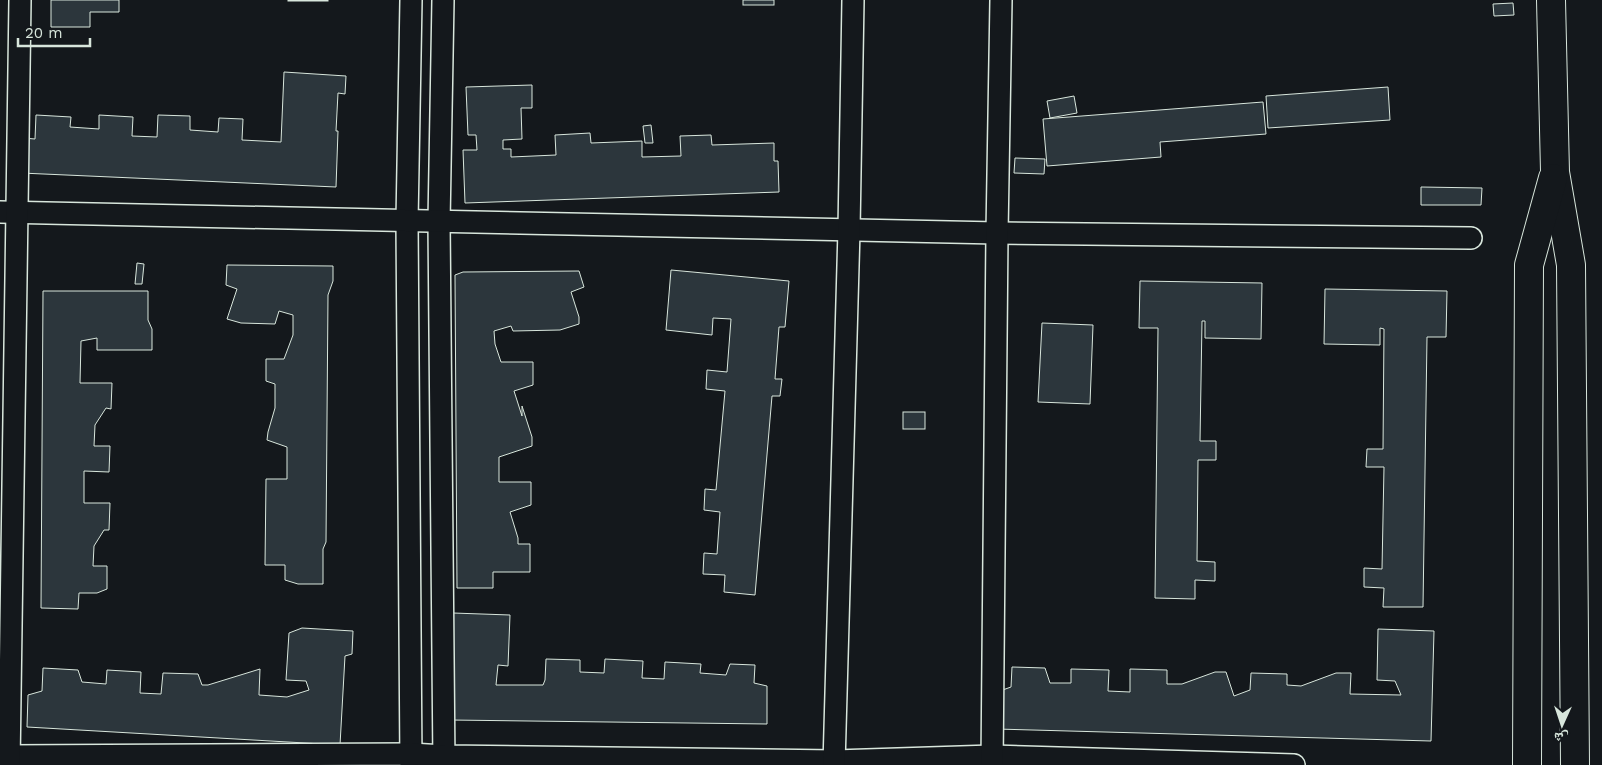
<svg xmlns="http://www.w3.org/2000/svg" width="1602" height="765" viewBox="0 0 1602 765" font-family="'Work Sans','Noto Naskh Arabic',sans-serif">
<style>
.building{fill:#2c363c;stroke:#d8e6dc}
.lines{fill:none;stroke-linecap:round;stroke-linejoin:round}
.street-casing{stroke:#d8e6dc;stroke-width:24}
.secondary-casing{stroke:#d8e6dc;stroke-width:30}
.street{stroke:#14181c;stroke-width:21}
.secondary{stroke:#14181c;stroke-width:28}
</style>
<rect width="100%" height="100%" fill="#14181c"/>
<g class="building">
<polygon points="51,0 119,0 119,12 90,12 90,27 51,27"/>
<rect x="288" y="0" width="40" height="1"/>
<rect x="743" y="0" width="31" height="5"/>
<polygon points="1513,3 1514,15 1494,16 1493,4"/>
<polygon points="284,72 346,76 345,94 338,93 336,131 338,131 336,187 21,173 23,138 35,139 36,115 71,117 70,127 99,129 99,115 133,117 132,136 157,137 158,115 190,116 190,130 218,132 219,118 243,119 242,140 281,142"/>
<polygon points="532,85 532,108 521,108 522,139 503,140 503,149 511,149 511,157 556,155 555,135 590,133 591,143 642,141 642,157 681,156 680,136 711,135 712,145 774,143 774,161 778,161 779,192 465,203 463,150 477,150 476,135 468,135 466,87"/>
<polygon points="1388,87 1390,120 1268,128 1266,96"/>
<polygon points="1074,96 1077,113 1050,118 1047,101"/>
<polygon points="1263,102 1266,134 1160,142 1161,157 1047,166 1043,119"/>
<polygon points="651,125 653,143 645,143 643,126"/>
<polygon points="1015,158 1045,159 1044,174 1014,173"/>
<polygon points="1421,187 1482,188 1481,205 1421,205"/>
<polygon points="137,263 144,264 142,284 135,284"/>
<polygon points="227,265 333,266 333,281 328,295 326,542 323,549 323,584 298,584 285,580 285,565 265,565 266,479 287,479 287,447 267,440 268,432 275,408 275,384 266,381 266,359 284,359 293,335 293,315 279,311 275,324 241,323 227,319 237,289 226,285"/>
<polygon points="671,270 789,281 785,327 779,327 775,379 782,379 780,396 772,396 755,595 724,592 725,575 703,574 704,553 717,554 720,512 704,510 705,489 716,490 725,391 706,389 707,370 727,372 731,319 713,318 712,335 666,330"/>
<polygon points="579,271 584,287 571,292 579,317 579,324 560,330 513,331 511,326 494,331 495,344 501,362 533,362 533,385 514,391 522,416 522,406 532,437 532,446 499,457 499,482 531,482 531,505 510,512 518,538 518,544 530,544 530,572 493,572 493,588 457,588 455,275 463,272"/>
<polygon points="1140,281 1262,283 1261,339 1205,338 1205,321 1202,321 1200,441 1216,441 1216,460 1198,460 1197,561 1215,562 1215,581 1195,580 1195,599 1155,598 1158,328 1139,328"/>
<polygon points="1325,289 1447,291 1446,337 1427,337 1423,607 1383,607 1384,588 1364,587 1364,568 1382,569 1384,467 1366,467 1367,449 1383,449 1384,329 1380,328 1380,345 1324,344"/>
<polygon points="43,291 148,291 148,320 152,329 152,350 97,350 97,338 81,341 80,383 112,383 111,409 106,408 95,425 94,446 110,446 109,472 84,471 84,503 110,503 109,530 104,530 94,546 93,566 107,566 107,589 97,593 79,593 78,609 41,608"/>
<polygon points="1042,323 1093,325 1090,404 1038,402"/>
<rect x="903" y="412" width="22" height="17"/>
<polygon points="453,613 510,615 508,666 498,665 496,685 543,685 545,680 546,659 580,660 580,672 604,673 605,659 643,661 642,678 664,679 665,662 701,664 700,673 726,675 730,664 755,665 754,683 767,686 767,724 450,720"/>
<polygon points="302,628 353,631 352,654 345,656 340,745 27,727 28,695 42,691 43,668 78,670 82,682 106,684 107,670 141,672 140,693 161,694 163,673 198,674 202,685 208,685 260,669 259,695 287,697 309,690 306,681 286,680 289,633"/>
<polygon points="1378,629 1434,631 1431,741 996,729 997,692 1011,687 1012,667 1045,668 1050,683 1071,683 1071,669 1109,670 1108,691 1130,692 1130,669 1167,670 1167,684 1182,684 1215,672 1226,672 1234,696 1250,690 1251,673 1287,674 1287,685 1301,686 1336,673 1351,673 1350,694 1401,695 1395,681 1377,680"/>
</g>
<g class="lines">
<defs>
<g id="street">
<polyline points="411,0 407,221 411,765"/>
<polyline points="443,0 439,222 444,765"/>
<polyline points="0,212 997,233 1471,238"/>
<polyline points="9,756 411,754 444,756 835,761 992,756 1294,765"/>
<polyline points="9,765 20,0"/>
<polyline points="834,765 849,230 853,0"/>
<polyline points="992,765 997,233 1001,0"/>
</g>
<g id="secondary">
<polyline points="1551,0 1555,172 1571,265 1575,765"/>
<polyline points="1527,765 1529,265 1553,178"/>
</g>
</defs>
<use href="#street" class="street-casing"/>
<use href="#secondary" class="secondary-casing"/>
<use href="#street" class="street"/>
<use href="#secondary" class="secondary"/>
</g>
<g transform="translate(1562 725) rotate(183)" stroke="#14181c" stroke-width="4" paint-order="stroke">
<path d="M0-4L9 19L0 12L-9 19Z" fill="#d8e6dc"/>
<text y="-8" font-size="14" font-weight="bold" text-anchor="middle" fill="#d8e6dc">ش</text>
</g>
<path d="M18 38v8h72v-8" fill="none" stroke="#d8e6dc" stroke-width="2.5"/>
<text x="25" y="38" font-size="15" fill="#d8e6dc" stroke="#14181c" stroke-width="4" paint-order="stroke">20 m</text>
</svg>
